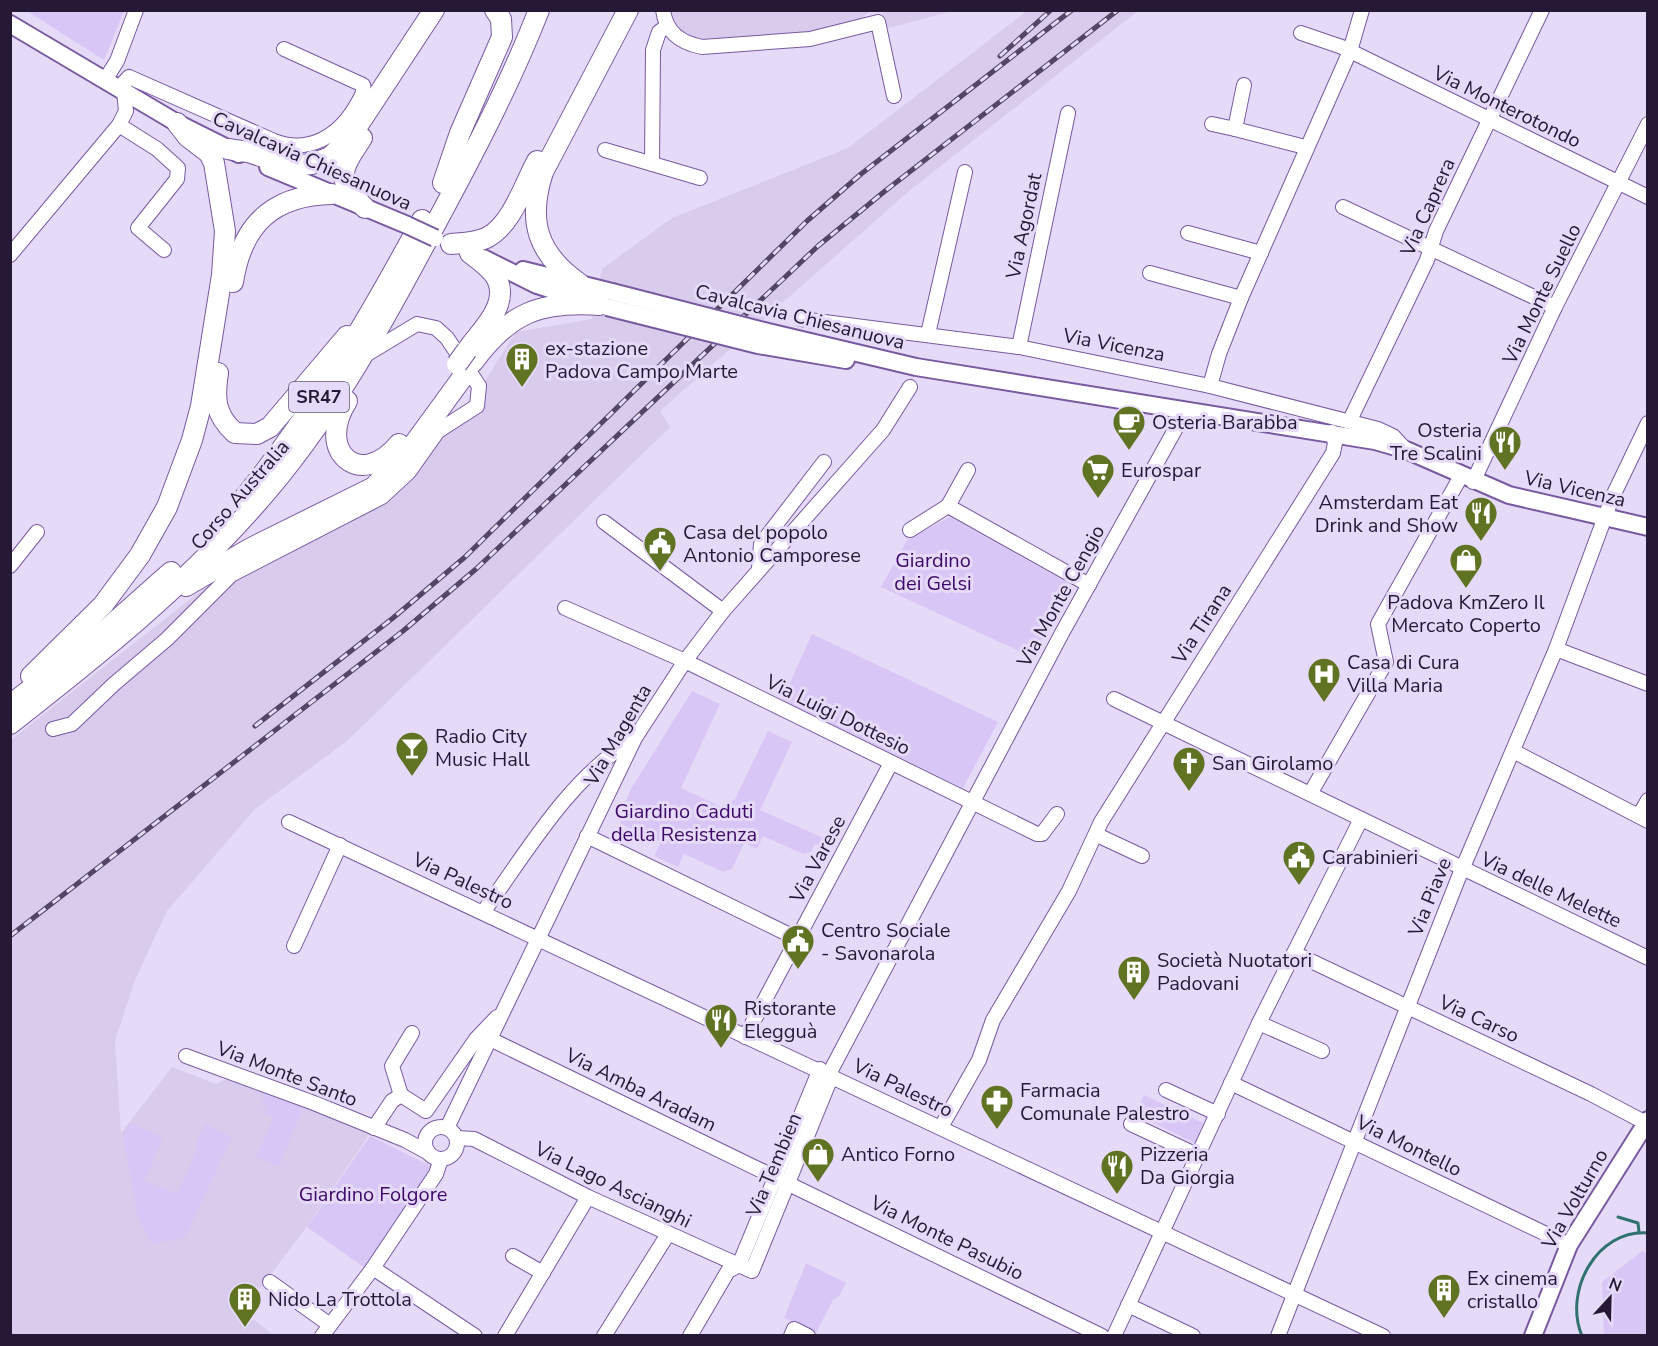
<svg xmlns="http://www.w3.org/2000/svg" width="1658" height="1346" viewBox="0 0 1658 1346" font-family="'Nunito Sans',sans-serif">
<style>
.built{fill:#d8cbec}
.green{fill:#d8c6f6}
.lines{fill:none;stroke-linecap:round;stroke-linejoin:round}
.stream{stroke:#307270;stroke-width:3}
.minor-casing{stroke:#775a9f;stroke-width:16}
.major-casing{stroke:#775a9f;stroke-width:20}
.highway-casing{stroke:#775a9f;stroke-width:22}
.minor{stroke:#fff;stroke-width:14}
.major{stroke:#fff;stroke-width:16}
.highway{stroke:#fff;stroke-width:20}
.rail-casing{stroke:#524663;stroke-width:5}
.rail{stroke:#e6daf9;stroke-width:3;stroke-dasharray:9;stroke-linecap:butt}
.major-bridge-casing{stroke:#775a9f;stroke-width:20;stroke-linecap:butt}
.highway-bridge-casing{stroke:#775a9f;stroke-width:22;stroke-linecap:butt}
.major-bridge{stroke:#fff;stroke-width:16}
.highway-bridge{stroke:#fff;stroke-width:20}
.labels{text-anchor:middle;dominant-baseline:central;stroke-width:6;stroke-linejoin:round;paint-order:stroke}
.shield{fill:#e6daf9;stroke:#5f5370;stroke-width:1.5}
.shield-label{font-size:18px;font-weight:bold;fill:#251935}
.street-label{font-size:20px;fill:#251935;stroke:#e6daf9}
.poi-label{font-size:20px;fill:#251935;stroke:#e6daf9;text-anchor:start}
.park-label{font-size:20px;fill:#3d0968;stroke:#e6daf9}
</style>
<rect width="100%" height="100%" fill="#e6daf9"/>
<g class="built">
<polygon points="882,10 953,11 885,29"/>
<polygon points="668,11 869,11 860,21 819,31 707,41 686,36 670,19"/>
<polygon points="1027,11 1138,11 909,191 660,411 670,427 347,741 255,809 167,911 135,980 115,1041 121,1133 172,1067 216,1084 229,1078 371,1132 305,1229 243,1311 273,1335 11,1336 11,740 198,593 243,562 374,499 441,419 469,406 516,332 592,319 602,269 672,218 848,148"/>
</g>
<g class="green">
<polygon points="27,11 124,11 104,60"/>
<polygon points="950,517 1071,585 1032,657 881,587 907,540"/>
<polygon points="812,634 998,722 963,788 782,700"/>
<polygon points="692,691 720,704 681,788 724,808 735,799 768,731 792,742 760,810 824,838 820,846 815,844 811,852 803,854 763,836 757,849 744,843 732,869 723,872 684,854 678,867 654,856 661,842 621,824 619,816 631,789"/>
<polygon points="266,1092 304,1106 279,1167 256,1157 273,1118 264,1114 267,1107 261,1105"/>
<polygon points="1144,1095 1203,1123 1195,1143 1135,1114"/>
<polygon points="131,1123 163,1137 145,1180 177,1194 198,1147 195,1146 205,1123 232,1137 185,1238 152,1244 138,1219 123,1134"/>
<polygon points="370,1136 431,1166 432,1171 365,1268 307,1227"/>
<polygon points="1642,1251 1647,1254 1647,1335 1604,1335 1602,1282"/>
<polygon points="806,1263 846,1283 839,1296 833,1300 816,1333 784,1318"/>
</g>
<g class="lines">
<g class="stream">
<polyline points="1618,1217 1638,1223 1639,1232"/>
<path d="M1582,1336C1563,1291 1597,1229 1648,1233"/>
</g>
<defs>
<g id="minor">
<path d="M663,10C666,33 681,43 702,47L810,39L878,22L894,96"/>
<polyline points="1301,33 1342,47 1648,197"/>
<polyline points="105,80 117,61 136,10"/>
<polyline points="1244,85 1235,129 1305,147"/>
<path d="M119,88L129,77L274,141C308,154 338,137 356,106C360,99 365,93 363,85L284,49"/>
<polyline points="1212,124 1235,129"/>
<polyline points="119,125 157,149 178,168 177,179 138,228 164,250"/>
<polyline points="605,150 700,178"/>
<polyline points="652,164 653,50 659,32 667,26"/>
<polyline points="1343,207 1555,307"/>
<polyline points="1188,233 1261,253"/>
<polyline points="10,255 119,125 126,111 124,91"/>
<polyline points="1150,273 1241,298"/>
<polyline points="801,319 1019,347 1210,386 1378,429 1393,436 1406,450"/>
<polyline points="928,334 965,172"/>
<polyline points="1019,347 1068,113"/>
<polyline points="1210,386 1219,354 1241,298 1350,51 1362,10"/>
<polyline points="1350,420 1427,260 1436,231 1542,10"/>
<polyline points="1473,482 1555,307 1648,124"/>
<polyline points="948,506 968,470"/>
<polyline points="604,522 723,611"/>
<polyline points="910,530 948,506 1089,585"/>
<polyline points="10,566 37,532"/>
<polyline points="759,568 761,544 824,462"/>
<polyline points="565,608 685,661 1037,834 1042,834 1057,814"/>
<polyline points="1556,649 1648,684"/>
<polyline points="1114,699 1648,958"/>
<polyline points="53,729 72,724 114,684 167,639 231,575 382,497 409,472 438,431 477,406 479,386 447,338 436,328 417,324 364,356"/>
<polyline points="1513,751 1648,821"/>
<polyline points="1310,794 1386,662 1378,624 1461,476"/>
<polyline points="1639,816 1648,800"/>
<polyline points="289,822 1383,1336"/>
<polyline points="1097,835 1142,856"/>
<polyline points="587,836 798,939"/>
<path d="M484,911C529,849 567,781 633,739"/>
<polyline points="294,946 340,845"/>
<polyline points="1294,953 1591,1094 1646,1123"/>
<polyline points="1259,1023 1322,1051"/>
<polyline points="745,1037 891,763"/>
<polyline points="490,1039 1102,1336"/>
<polyline points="186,1056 314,1103 405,1140 429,1153"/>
<polyline points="829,1074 1062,633 1186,410"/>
<polyline points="1231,1083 1569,1245"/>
<polyline points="1166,1090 1218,1114"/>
<polyline points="401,1095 392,1066 412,1033"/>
<polyline points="1131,1124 1199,1156"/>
<polyline points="941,1127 979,1060 993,1020 1069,891 1101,822 1333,453 1335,443 1332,432"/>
<circle cx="441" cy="1143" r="16"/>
<polyline points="374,1128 392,1101 401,1095 426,1111 476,1039 497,1017"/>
<polyline points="447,1128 635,738 685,661 723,611 883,430 910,387"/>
<polyline points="457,1138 474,1139 588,1197 752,1271 832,1075"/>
<polyline points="513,1256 543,1273"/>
<polyline points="373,1268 475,1336"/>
<polyline points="270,1282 330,1325"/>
<polyline points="1128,1305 1193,1336"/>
<polyline points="322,1336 373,1268 436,1174 441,1159"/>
<polyline points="505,1336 588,1197"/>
<polyline points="604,1336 668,1234"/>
<polyline points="690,1336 728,1271 739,1265 820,1069"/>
<polyline points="791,1336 794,1329 808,1336"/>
<polyline points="1114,1336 1259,1023 1361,819"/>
<polyline points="1278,1336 1458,879 1556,649 1612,498 1648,423"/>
</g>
<g id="major">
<polyline points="10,24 177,123 239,154"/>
<polyline points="268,167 407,225"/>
<polyline points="483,258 537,285 586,301"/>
<polyline points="523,270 612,292"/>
<polyline points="764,331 916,367 1375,441 1406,450 1509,495 1648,527"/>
<polyline points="758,345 846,360"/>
<polyline points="1533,1336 1569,1245 1648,1120"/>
</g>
<g id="highway">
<path d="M362,138C340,171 335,178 365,208"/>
<polyline points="228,149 248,152 291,166 312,164 330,157 349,139 434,10"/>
<polyline points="443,183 460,133 502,37 501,19 495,10"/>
<path d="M451,244C463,243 477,243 488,237C512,224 524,185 537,161"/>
<path d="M233,282C242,224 273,195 332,194"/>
<path d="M580,284C537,254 527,221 543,172L628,10"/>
<path d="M470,346C483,329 509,304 497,279C492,269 479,260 470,253"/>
<path d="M473,362C510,312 540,301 600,305"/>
<path d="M218,373C214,399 215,415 235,433L257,434L270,427L347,336"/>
<path d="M347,401C315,451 360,491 399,444"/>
<path d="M244,498C314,412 369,318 422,220"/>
<polyline points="186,586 251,548 374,487 411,448 465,374"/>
<polyline points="31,676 103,605 140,555 167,507 192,440 201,406 222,275 225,231 214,163 209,153 188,137 177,123"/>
<polyline points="10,705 91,643 171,572"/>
<path d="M10,724C97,656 183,587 256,504C327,424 378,332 428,238C468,164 508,89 539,10"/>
</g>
</defs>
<use href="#minor" class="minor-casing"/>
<use href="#major" class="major-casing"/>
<use href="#highway" class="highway-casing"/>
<use href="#minor" class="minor"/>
<use href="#major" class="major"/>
<use href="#highway" class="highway"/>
<defs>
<g id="rail">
<polyline points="1000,56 1051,10"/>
<polyline points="255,726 393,618 465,557 807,221 861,174 1072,10"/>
<polyline points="10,936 403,631 476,569 818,246 885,191 1118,10"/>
</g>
</defs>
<use href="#rail" class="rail-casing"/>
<use href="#rail" class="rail"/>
<defs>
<g id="major-bridge">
<polyline points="407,225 435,238"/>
<polyline points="612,292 764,331"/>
<polyline points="607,307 758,345"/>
</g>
<polyline id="highway-bridge" points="457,364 467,350"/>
</defs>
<use href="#major-bridge" class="major-bridge-casing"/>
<use href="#highway-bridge" class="highway-bridge-casing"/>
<use href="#major-bridge" class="major-bridge"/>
<use href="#highway-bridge" class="highway-bridge"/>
</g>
<defs>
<symbol id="building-pin" viewBox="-11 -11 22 30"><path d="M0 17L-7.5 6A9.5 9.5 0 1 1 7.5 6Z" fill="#5f7322" stroke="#e6daf9"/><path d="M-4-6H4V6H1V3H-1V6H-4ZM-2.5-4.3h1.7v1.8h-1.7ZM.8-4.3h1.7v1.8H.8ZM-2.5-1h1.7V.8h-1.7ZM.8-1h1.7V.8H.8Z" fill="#fff"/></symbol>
<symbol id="cafe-pin" viewBox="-11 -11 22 30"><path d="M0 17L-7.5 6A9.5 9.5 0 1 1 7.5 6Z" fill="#5f7322" stroke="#e6daf9"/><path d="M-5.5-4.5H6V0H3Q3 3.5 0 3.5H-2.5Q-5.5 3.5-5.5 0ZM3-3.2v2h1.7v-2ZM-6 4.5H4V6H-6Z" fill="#fff"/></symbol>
<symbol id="restaurant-pin" viewBox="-11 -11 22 30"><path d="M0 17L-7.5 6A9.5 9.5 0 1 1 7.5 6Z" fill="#5f7322" stroke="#e6daf9"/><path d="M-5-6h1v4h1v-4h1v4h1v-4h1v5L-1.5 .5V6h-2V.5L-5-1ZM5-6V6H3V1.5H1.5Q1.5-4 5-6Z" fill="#fff"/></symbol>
<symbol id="supermarket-pin" viewBox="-11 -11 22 30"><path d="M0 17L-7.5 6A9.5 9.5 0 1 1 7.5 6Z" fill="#5f7322" stroke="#e6daf9"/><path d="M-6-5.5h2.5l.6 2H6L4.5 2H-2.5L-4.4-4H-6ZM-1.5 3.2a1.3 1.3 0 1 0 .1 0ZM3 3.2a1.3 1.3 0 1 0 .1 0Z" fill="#fff"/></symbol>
<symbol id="civic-pin" viewBox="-11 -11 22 30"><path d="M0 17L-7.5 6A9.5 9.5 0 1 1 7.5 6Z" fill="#5f7322" stroke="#e6daf9"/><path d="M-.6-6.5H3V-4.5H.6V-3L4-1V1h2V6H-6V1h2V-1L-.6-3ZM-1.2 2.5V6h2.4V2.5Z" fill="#fff"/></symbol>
<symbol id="shop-pin" viewBox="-11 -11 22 30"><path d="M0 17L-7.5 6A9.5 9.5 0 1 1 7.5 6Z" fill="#5f7322" stroke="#e6daf9"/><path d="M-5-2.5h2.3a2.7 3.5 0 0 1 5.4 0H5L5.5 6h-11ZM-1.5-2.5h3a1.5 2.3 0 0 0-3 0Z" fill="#fff"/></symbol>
<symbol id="hospital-pin" viewBox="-11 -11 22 30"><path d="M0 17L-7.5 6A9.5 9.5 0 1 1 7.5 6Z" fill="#5f7322" stroke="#e6daf9"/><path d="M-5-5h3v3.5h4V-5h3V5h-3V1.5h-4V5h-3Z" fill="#fff"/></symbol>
<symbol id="bar-pin" viewBox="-11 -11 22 30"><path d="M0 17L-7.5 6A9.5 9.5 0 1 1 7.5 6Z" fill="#5f7322" stroke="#e6daf9"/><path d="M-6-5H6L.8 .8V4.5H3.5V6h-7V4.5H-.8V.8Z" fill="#fff"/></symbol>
<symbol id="church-pin" viewBox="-11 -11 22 30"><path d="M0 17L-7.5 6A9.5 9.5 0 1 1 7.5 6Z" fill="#5f7322" stroke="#e6daf9"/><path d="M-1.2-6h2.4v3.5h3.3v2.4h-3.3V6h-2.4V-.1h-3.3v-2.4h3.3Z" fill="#fff"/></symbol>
<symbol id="pharmacy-pin" viewBox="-11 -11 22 30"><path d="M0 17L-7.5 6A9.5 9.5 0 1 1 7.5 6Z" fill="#5f7322" stroke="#e6daf9"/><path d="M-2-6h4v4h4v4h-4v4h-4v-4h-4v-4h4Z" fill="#fff"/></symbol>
</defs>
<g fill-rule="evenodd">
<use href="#building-pin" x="503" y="340" width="38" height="52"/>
<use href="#cafe-pin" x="1110" y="403" width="38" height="52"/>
<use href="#restaurant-pin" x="1486" y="423" width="38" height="52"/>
<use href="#supermarket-pin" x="1079" y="451" width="38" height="52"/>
<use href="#restaurant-pin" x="1462" y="494" width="38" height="52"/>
<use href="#civic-pin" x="641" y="524" width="38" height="52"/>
<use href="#shop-pin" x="1447" y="541" width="38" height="52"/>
<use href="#hospital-pin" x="1305" y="655" width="38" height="52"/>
<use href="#bar-pin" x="393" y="729" width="38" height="52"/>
<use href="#church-pin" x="1170" y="744" width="38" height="52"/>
<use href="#civic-pin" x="1280" y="838" width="38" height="52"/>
<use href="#civic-pin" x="779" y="922" width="38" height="52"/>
<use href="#building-pin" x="1115" y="953" width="38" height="52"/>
<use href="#restaurant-pin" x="702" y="1001" width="38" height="52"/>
<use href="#pharmacy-pin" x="978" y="1082" width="38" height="52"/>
<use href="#shop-pin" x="799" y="1135" width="38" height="52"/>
<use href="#restaurant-pin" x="1098" y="1147" width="38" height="52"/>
<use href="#building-pin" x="1425" y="1271" width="38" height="52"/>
<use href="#building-pin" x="226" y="1280" width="38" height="52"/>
</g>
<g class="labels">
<rect class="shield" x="289" y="382" width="60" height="30" rx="4.5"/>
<g class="shield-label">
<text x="319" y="397">SR47</text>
</g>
<g class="street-label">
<text transform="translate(1507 107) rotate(26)">Via Monterotondo</text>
<text transform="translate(312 161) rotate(24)">Cavalcavia Chiesanuova</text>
<text transform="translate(1428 207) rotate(-66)">Via Caprera</text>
<text transform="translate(1024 226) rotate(-78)">Via Agordat</text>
<text transform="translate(1542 294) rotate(-64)">Via Monte Suello</text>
<text transform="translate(800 317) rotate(14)">Cavalcavia Chiesanuova</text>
<text transform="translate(1114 345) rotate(11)">Via Vicenza</text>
<text transform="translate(1575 489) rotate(13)">Via Vicenza</text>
<text transform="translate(240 495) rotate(-49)">Corso Australia</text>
<text transform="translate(1061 596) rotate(-61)">Via Monte Cengio</text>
<text transform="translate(1202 624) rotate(-57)">Via Tirana</text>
<text transform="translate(838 715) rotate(26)">Via Luigi Dottesio</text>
<text transform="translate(618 735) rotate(-60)">Via Magenta</text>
<text transform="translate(818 859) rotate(-62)">Via Varese</text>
<text transform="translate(463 881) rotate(25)">Via Palestro</text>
<text transform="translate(1551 890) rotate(25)">Via delle Melette</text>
<text transform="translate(1430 897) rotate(-68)">Via Piave</text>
<text transform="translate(1479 1019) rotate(25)">Via Carso</text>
<text transform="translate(287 1074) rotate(21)">Via Monte Santo</text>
<text transform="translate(903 1088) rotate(26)">Via Palestro</text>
<text transform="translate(641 1090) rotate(26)">Via Amba Aradam</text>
<text transform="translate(1409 1146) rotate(26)">Via Montello</text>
<text transform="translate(774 1165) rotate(-67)">Via Tembien</text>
<text transform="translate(613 1185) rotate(26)">Via Lago Ascianghi</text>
<text transform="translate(1575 1199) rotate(-60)">Via Volturno</text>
<text transform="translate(947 1238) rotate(26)">Via Monte Pasubio</text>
</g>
<g class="poi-label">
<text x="545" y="348">ex-stazione<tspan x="545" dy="23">Padova Campo Marte</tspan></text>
<text x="1152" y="422">Osteria Barabba</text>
<text x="1482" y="430" text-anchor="end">Osteria<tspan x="1482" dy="23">Tre Scalini</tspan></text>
<text x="1121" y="470">Eurospar</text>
<text x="1458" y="502" text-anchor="end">Amsterdam Eat<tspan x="1458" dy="23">Drink and Show</tspan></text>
<text x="683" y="532">Casa del popolo<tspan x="683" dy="23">Antonio Camporese</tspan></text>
<text x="1466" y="602" text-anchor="middle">Padova KmZero Il<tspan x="1466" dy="23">Mercato Coperto</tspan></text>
<text x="1347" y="662">Casa di Cura<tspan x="1347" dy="23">Villa Maria</tspan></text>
<text x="435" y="736">Radio City<tspan x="435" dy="23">Music Hall</tspan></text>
<text x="1212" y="763">San Girolamo</text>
<text x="1322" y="857">Carabinieri</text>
<text x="821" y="930">Centro Sociale<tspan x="821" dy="23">- Savonarola</tspan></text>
<text x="1157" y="960">Società Nuotatori<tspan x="1157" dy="23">Padovani</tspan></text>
<text x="744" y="1008">Ristorante<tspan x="744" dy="23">Elegguà</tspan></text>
<text x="1020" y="1090">Farmacia<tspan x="1020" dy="23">Comunale Palestro</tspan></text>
<text x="841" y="1154">Antico Forno</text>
<text x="1140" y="1154">Pizzeria<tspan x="1140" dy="23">Da Giorgia</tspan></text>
<text x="1467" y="1278">Ex cinema<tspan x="1467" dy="23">cristallo</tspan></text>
<text x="268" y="1299">Nido La Trottola</text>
</g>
<g class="park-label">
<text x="933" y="560">Giardino<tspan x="933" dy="23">dei Gelsi</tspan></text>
<text x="684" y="811">Giardino Caduti<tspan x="684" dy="23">della Resistenza</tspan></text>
<text x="373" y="1194">Giardino Folgore</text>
</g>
</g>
<rect width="1658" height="1346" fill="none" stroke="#251935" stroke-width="24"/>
<g transform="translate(1610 1298) rotate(22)" stroke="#e6daf9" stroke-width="4.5" paint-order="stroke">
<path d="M0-4.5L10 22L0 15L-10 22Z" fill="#251935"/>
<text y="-9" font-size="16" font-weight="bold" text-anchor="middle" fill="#251935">N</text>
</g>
</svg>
